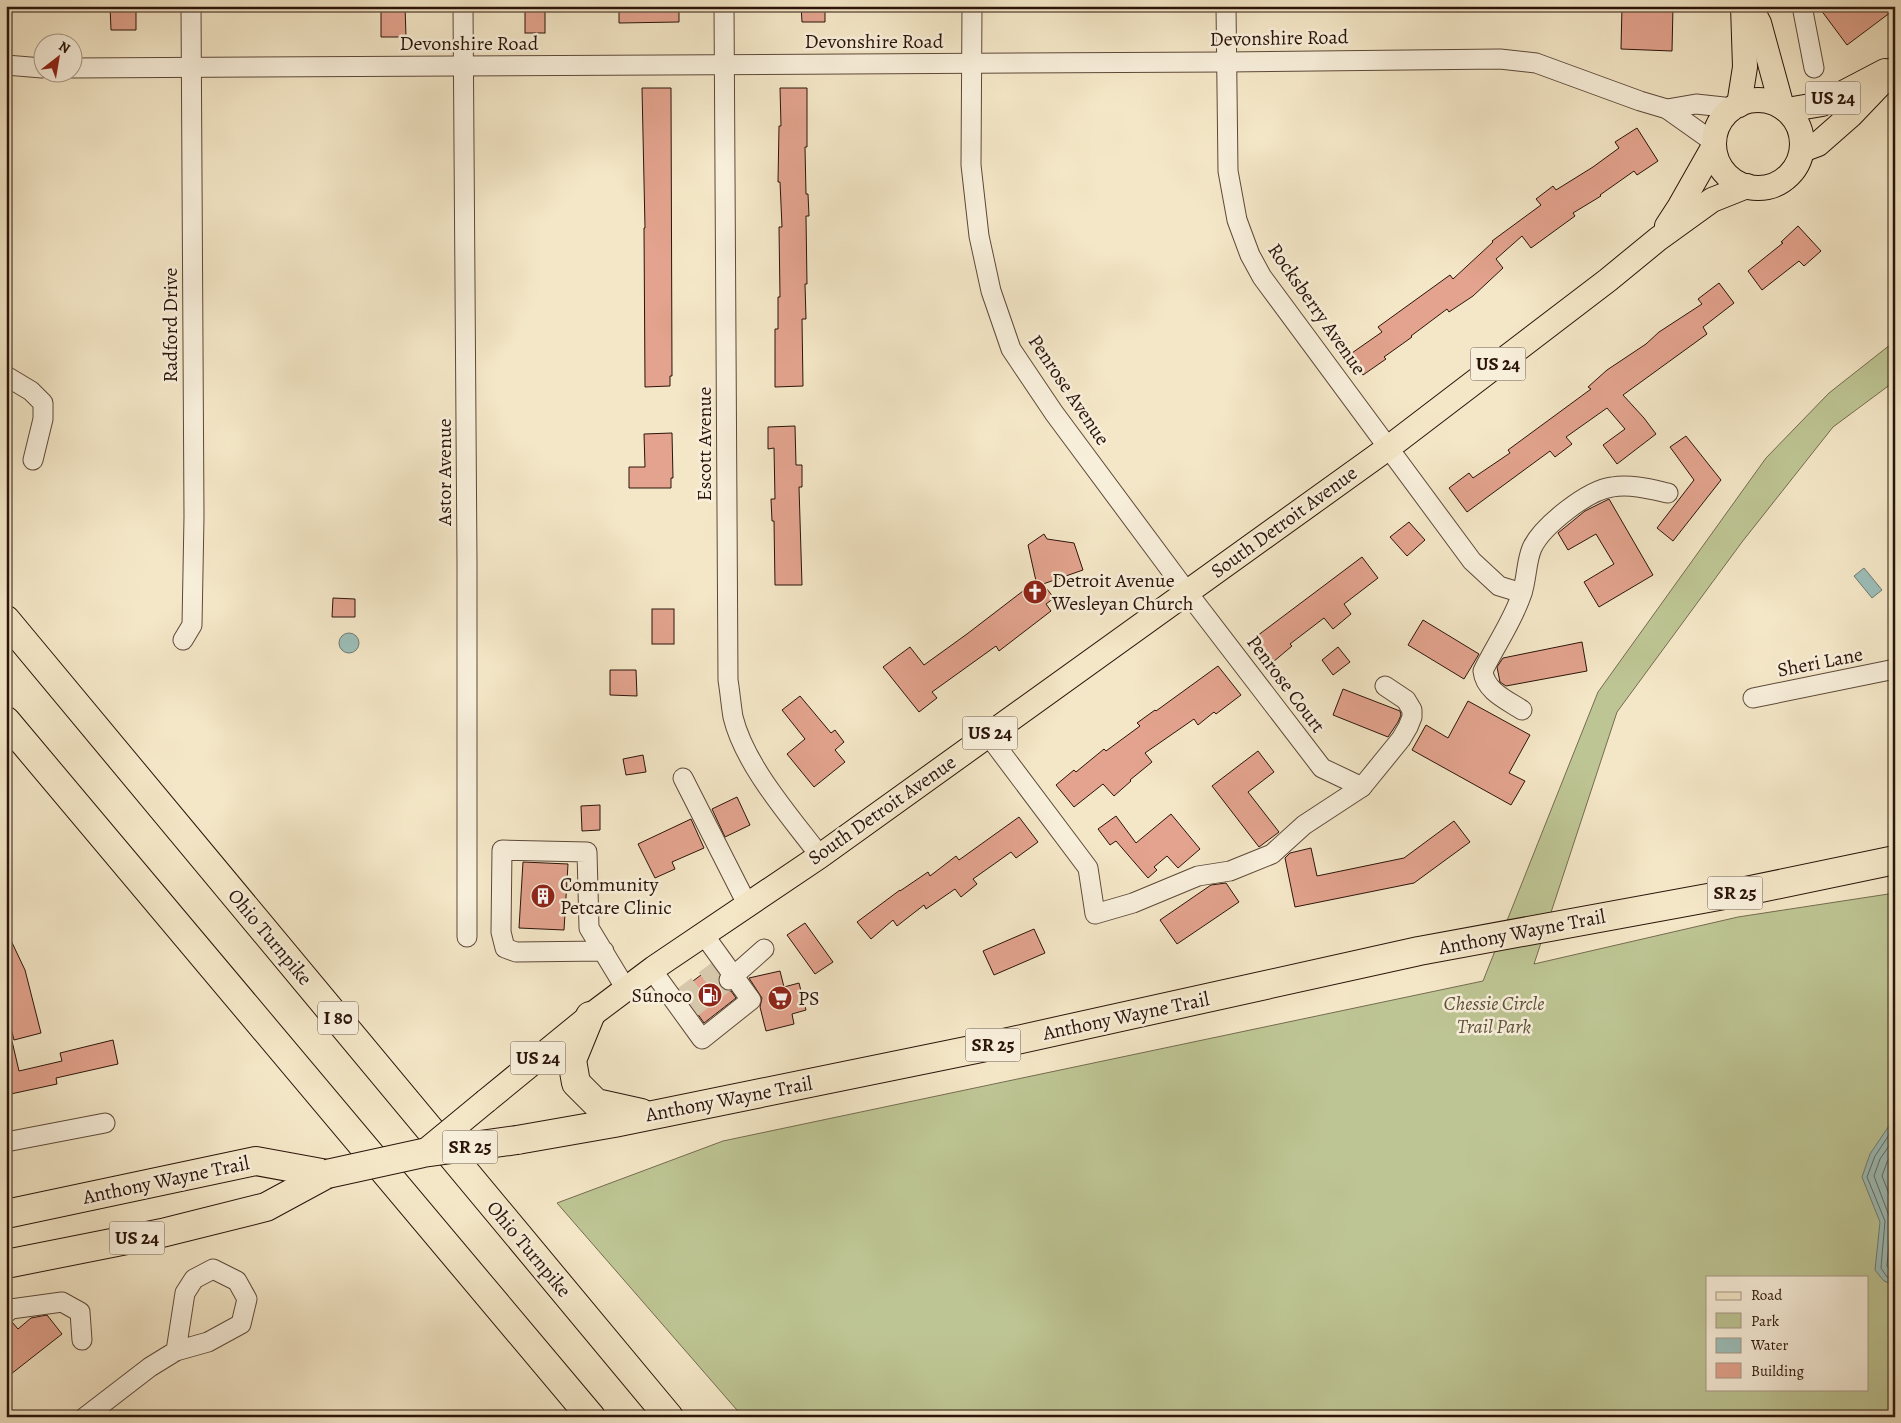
<svg xmlns="http://www.w3.org/2000/svg" width="1901" height="1423" viewBox="0 0 1901 1423" font-family="Alegreya,serif">
<style>
.green{fill:#bec594;stroke:#746c4f;fill-rule:evenodd}
.water{fill:#9cbfba;stroke:#6f7b74}
.lines{fill:none;stroke-linecap:round;stroke-linejoin:round}
.shore{stroke:#646a62;stroke-width:1}
.building{fill:#e3a38e;stroke:#2b140a}
.minor-tunnel{stroke:#d6c7ab;stroke-width:19;stroke-dasharray:19 9;stroke-linecap:butt}
.minor-casing{stroke:#5d4939;stroke-width:21}
.major-casing{stroke:#2b140a;stroke-width:26}
.highway-casing{stroke:#2b140a;stroke-width:30}
.minor{stroke:#f8efdb;stroke-width:19}
.major{stroke:#f4e7c7;stroke-width:24}
.highway{stroke:#f4e7c7;stroke-width:28}
.major-bridge-casing{stroke:#2b140a;stroke-width:26;stroke-linecap:butt}
.highway-bridge-casing{stroke:#2b140a;stroke-width:30;stroke-linecap:butt}
.major-bridge{stroke:#f4e7c7;stroke-width:24}
.highway-bridge{stroke:#f4e7c7;stroke-width:28}
.labels{text-anchor:middle;dominant-baseline:central;stroke-width:5;stroke-linejoin:round;paint-order:stroke}
.shield{fill:#f8efdb;stroke:#685649;stroke-width:1}
.shield-label{font-size:19px;font-weight:bold;fill:#2b140a}
.street-label{font-size:20px;fill:#2b140a;stroke:#f8efdb}
.poi-label{font-size:20px;fill:#2b140a;stroke:#f8efdb;text-anchor:start}
.park-label{font-size:20px;font-style:italic;fill:#5e523a;stroke:#f8efdb}
</style>
<rect width="100%" height="100%" fill="#f4e7c7"/>
<filter id="stains"><feTurbulence type="fractalNoise" baseFrequency=".004" numOctaves="4"/><feColorMatrix values="0 0 0 0 .2 0 0 0 0 .09 0 0 0 0 .02 0 0 0 .5 -.17"/></filter>
<radialGradient id="worn" r=".72"><stop offset=".6" stop-color="#630" stop-opacity="0"/><stop offset="1" stop-color="#630" stop-opacity=".3"/></radialGradient>
<path class="green" d="M1895,341V381L1833,427L1742,542L1617,712L1534,964L1738,917L1895,893V1417H743L557,1203L723,1141L1483,981L1598,692L1766,458L1829,393ZM1707,1277H1867V1389H1707Z"/>
<g class="water">
<polygon points="1864,568 1882,590 1872,598 1854,576"/>
<circle cx="349" cy="643" r="10"/>
<polygon points="1895,1117 1895,1285 1884,1281 1875,1270 1880,1222 1862,1177 1870,1154"/>
</g>
<g class="lines">
<g class="shore">
<polyline points="1895,1126 1875,1156 1867,1177 1885,1221 1881,1268 1887,1277 1895,1280"/>
<polyline points="1895,1137 1880,1159 1874,1176 1891,1221 1887,1266 1891,1271 1895,1273"/>
<polyline points="1895,1150 1887,1162 1882,1176 1895,1209"/>
</g>
</g>
<g class="building">
<polygon points="110,6 136,6 136,30 111,30"/>
<polygon points="381,6 405,6 406,37 381,37"/>
<rect x="525" y="6" width="20" height="27"/>
<polygon points="619,6 679,6 679,22 619,23"/>
<polygon points="801,6 825,6 825,22 802,22"/>
<polygon points="1622,6 1673,6 1672,51 1621,49"/>
<polygon points="1818,6 1895,6 1895,9 1847,45"/>
<polygon points="642,88 671,88 672,376 670,376 670,386 645,387 644,228 645,228"/>
<polygon points="780,88 807,88 807,147 805,147 806,194 808,194 809,216 806,216 807,284 805,284 806,319 802,319 803,386 775,387 775,329 778,329 778,297 780,297 779,227 782,227 780,182 778,182 779,126 781,126"/>
<polygon points="1637,128 1658,161 1637,175 1634,171 1600,195 1601,196 1573,213 1575,216 1531,248 1522,236 1496,259 1503,268 1473,296 1449,312 1447,309 1411,336 1412,337 1384,357 1386,359 1363,375 1349,355 1382,332 1378,327 1450,275 1453,279 1493,242 1492,241 1541,205 1536,199 1553,186 1556,190 1593,167 1619,148 1615,142"/>
<polygon points="1798,226 1821,251 1804,266 1799,261 1762,290 1748,271 1783,243 1781,242"/>
<polygon points="1719,283 1734,303 1703,327 1707,334 1623,395 1644,418 1656,434 1617,464 1603,445 1625,429 1607,408 1566,437 1572,444 1555,457 1550,451 1467,512 1449,488 1469,473 1473,478 1510,453 1508,450 1591,389 1588,387 1607,370 1646,344 1659,332 1702,304 1698,299"/>
<polygon points="795,426 796,465 802,465 802,487 799,487 802,585 775,585 774,521 772,521 771,499 775,499 774,448 768,449 768,427"/>
<polygon points="672,433 673,478 671,478 671,488 629,488 629,467 645,467 644,434"/>
<polygon points="1686,436 1721,480 1673,541 1657,528 1694,480 1670,447"/>
<polygon points="1609,499 1653,575 1599,607 1584,582 1614,564 1596,534 1568,550 1558,533 1585,511"/>
<polygon points="1409,522 1425,540 1407,556 1390,537"/>
<polygon points="1044,534 1047,539 1074,543 1083,570 1043,584 1054,598 1046,604 1051,611 999,651 996,646 932,692 937,698 919,712 883,667 910,647 924,665 967,634 1036,581 1028,545"/>
<polygon points="1362,557 1378,578 1344,604 1351,614 1333,629 1324,618 1290,644 1292,646 1273,662 1253,639"/>
<polygon points="333,598 355,599 355,617 332,617"/>
<rect x="652" y="609" width="22" height="35"/>
<polygon points="1423,620 1479,654 1464,679 1408,645"/>
<polygon points="1582,642 1587,671 1506,686 1500,682 1497,667 1503,658"/>
<polygon points="1338,647 1350,662 1333,675 1322,660"/>
<polygon points="1218,666 1241,695 1216,714 1214,712 1198,725 1194,719 1145,753 1152,762 1130,780 1131,781 1114,796 1103,784 1074,807 1056,785 1074,770 1076,772 1104,749 1106,751 1140,726 1137,723 1155,710 1156,711"/>
<polygon points="610,670 636,670 637,696 610,695"/>
<polygon points="1343,689 1400,711 1401,715 1398,722 1388,737 1333,715"/>
<polygon points="800,696 831,733 835,730 844,742 835,750 845,762 814,787 787,754 805,739 782,710"/>
<polygon points="1468,701 1530,735 1509,773 1525,781 1511,805 1412,750 1426,725 1448,738"/>
<polygon points="1258,751 1274,772 1248,792 1279,832 1259,847 1212,786"/>
<polygon points="643,755 646,772 626,775 623,759"/>
<polygon points="737,797 750,825 725,837 712,809"/>
<polygon points="600,805 600,830 582,831 581,806"/>
<polygon points="1171,814 1200,849 1178,868 1167,856 1154,867 1157,870 1148,878 1116,841 1110,845 1098,829 1116,816 1136,843"/>
<polygon points="1019,817 1038,842 1016,858 1011,852 973,879 977,884 961,897 955,889 926,909 924,905 897,926 893,920 871,939 857,922 900,890 900,891 928,872 930,876 956,856 959,860"/>
<polygon points="691,819 704,848 672,862 675,869 655,878 638,844"/>
<polygon points="1454,821 1470,842 1414,883 1295,907 1285,858 1290,853 1311,848 1317,876 1404,858"/>
<polygon points="523,862 568,864 564,930 519,928"/>
<polygon points="1226,883 1239,902 1177,944 1160,920 1211,885"/>
<polygon points="805,923 833,962 815,974 787,935"/>
<polygon points="1034,929 1045,953 994,975 983,951"/>
<polygon points="6,930 25,970 41,1033 14,1040 6,1009"/>
<polygon points="713,966 719,975 718,982 720,987 725,990 731,991 736,998 704,1023 681,990"/>
<polygon points="780,971 784,987 799,983 806,1010 792,1014 794,1024 766,1031 760,1007 762,998 749,978"/>
<polygon points="113,1040 118,1064 56,1078 57,1084 6,1095 6,1041 12,1041 19,1071 62,1061 60,1053"/>
<polygon points="47,1315 62,1334 6,1378 6,1324 12,1322 18,1329 31,1318"/>
</g>
<g class="lines">
<g class="minor-tunnel">
<polyline points="682,997 719,969"/>
<polyline points="691,1009 729,980"/>
</g>
<defs>
<g id="minor">
<polyline points="463,6 467,563 467,937"/>
<path d="M724,6L728,680C730,692 731,705 733,717C745,766 790,816 820,856"/>
<polyline points="972,6 971,165 979,236 991,291 1011,349 1054,413 1187,592 1322,768 1362,787"/>
<polyline points="1226,6 1228,171 1237,220 1250,255 1262,277 1472,561 1499,586 1522,593"/>
<polyline points="1802,6 1814,68"/>
<polyline points="6,65 42,68"/>
<polyline points="72,68 1225,62 1500,59 1536,63 1640,101 1667,109 1715,143"/>
<polyline points="1667,109 1696,104 1733,108"/>
<polyline points="6,376 31,391 43,403 43,419 33,460"/>
<polyline points="183,640 192,625 194,517 191,6"/>
<polyline points="1753,698 1895,669"/>
<path d="M1522,710C1507,700 1485,691 1483,671C1495,646 1514,619 1522,593C1527,578 1526,562 1532,548C1542,526 1588,490 1612,487C1631,484 1650,489 1668,493"/>
<polyline points="988,735 1088,868 1095,914 1133,903 1198,876 1230,871 1272,854 1304,825 1362,787 1401,739 1408,727 1412,717 1412,710 1406,700 1385,686"/>
<polyline points="683,778 747,904"/>
<polyline points="604,951 516,952 505,948 501,932 502,850 587,852 589,928 626,989"/>
<polyline points="652,970 702,1039 751,1000 704,935"/>
<polyline points="729,980 764,949"/>
<polyline points="6,1142 105,1123"/>
<polyline points="6,1313 11,1309 62,1302 80,1312 82,1340"/>
<polyline points="85,1417 150,1367 176,1351 208,1342 241,1324 247,1299 237,1281 213,1269 194,1279 185,1293 176,1351"/>
</g>
<g id="major">
<polyline points="1750,6 1759,23 1782,107"/>
<circle cx="1758" cy="144" r="44"/>
<polyline points="1739,105 1745,67 1743,6"/>
<polyline points="1787,110 1822,104 1885,71"/>
<polyline points="1802,150 1818,144 1851,115 1895,69"/>
<polyline points="1667,226 1680,206 1714,146"/>
<polyline points="486,1101 590,1016 654,968 820,856 1388,448 1608,280 1658,239 1712,200 1747,186"/>
</g>
<g id="highway">
<polyline points="6,620 669,1417"/>
<polyline points="6,721 591,1417"/>
<polyline points="590,1016 572,1060 576,1083 596,1103 641,1113"/>
<polyline points="517,1140 614,1123 981,1048 1419,951 1746,891 1895,860"/>
<polyline points="6,1214 256,1161 327,1174"/>
<polyline points="6,1264 162,1233 266,1207 327,1174"/>
</g>
</defs>
<use href="#minor" class="minor-casing"/>
<use href="#major" class="major-casing"/>
<use href="#highway" class="highway-casing"/>
<use href="#minor" class="minor"/>
<use href="#major" class="major"/>
<use href="#highway" class="highway"/>
<defs>
<polyline id="major-bridge" points="423,1153 486,1101"/>
<polyline id="highway-bridge" points="327,1174 423,1153 517,1140"/>
</defs>
<use href="#major-bridge" class="major-bridge-casing"/>
<use href="#highway-bridge" class="highway-bridge-casing"/>
<use href="#major-bridge" class="major-bridge"/>
<use href="#highway-bridge" class="highway-bridge"/>
</g>
<defs>
<symbol id="church-disc" viewBox="-11 -11 22 22"><circle r="9.5" fill="#8f2418" stroke="#f8efdb"/><path d="M-1.2-6h2.4v3.5h3.3v2.4h-3.3V6h-2.4V-.1h-3.3v-2.4h3.3Z" fill="#fff"/></symbol>
<symbol id="building-disc" viewBox="-11 -11 22 22"><circle r="9.5" fill="#8f2418" stroke="#f8efdb"/><path d="M-4-6H4V6H1V3H-1V6H-4ZM-2.5-4.3h1.7v1.8h-1.7ZM.8-4.3h1.7v1.8H.8ZM-2.5-1h1.7V.8h-1.7ZM.8-1h1.7V.8H.8Z" fill="#fff"/></symbol>
<symbol id="fuel-disc" viewBox="-11 -11 22 22"><circle r="9.5" fill="#8f2418" stroke="#f8efdb"/><path d="M-5.5-6h7V0h2V4h1.3V-2.5L3-4.5l.8-.8L6-3V5H2.5V1h-1V6h-7ZM-4.2-4.7v3.2H.2V-4.7Z" fill="#fff"/></symbol>
<symbol id="supermarket-disc" viewBox="-11 -11 22 22"><circle r="9.5" fill="#8f2418" stroke="#f8efdb"/><path d="M-6-5.5h2.5l.6 2H6L4.5 2H-2.5L-4.4-4H-6ZM-1.5 3.2a1.3 1.3 0 1 0 .1 0ZM3 3.2a1.3 1.3 0 1 0 .1 0Z" fill="#fff"/></symbol>
</defs>
<g fill-rule="evenodd">
<use href="#church-disc" x="1021" y="578" width="28" height="28"/>
<use href="#building-disc" x="529" y="882" width="28" height="28"/>
<use href="#fuel-disc" x="696" y="981" width="28" height="28"/>
<use href="#supermarket-disc" x="766" y="984" width="28" height="28"/>
</g>
<g class="labels">
<g class="shield">
<rect x="1805.5" y="81.5" width="55" height="33" rx="4"/>
<rect x="1470.5" y="347.5" width="55" height="33" rx="4"/>
<rect x="962.5" y="716.5" width="55" height="33" rx="4"/>
<rect x="1707.5" y="876.5" width="55" height="33" rx="4"/>
<rect x="318" y="1001.5" width="40" height="33" rx="4"/>
<rect x="965.5" y="1028.5" width="55" height="33" rx="4"/>
<rect x="510.5" y="1041.5" width="55" height="33" rx="4"/>
<rect x="442.5" y="1130.5" width="55" height="33" rx="4"/>
<rect x="109.5" y="1221.5" width="55" height="33" rx="4"/>
</g>
<g class="shield-label">
<text x="1833" y="98">US 24</text>
<text x="1498" y="364">US 24</text>
<text x="990" y="733">US 24</text>
<text x="1735" y="893">SR 25</text>
<text x="338" y="1018">I 80</text>
<text x="993" y="1045">SR 25</text>
<text x="538" y="1058">US 24</text>
<text x="470" y="1147">SR 25</text>
<text x="137" y="1238">US 24</text>
</g>
<g class="street-label">
<text transform="translate(1279 38) rotate(-1)">Devonshire Road</text>
<text x="874" y="41">Devonshire Road</text>
<text x="469" y="43">Devonshire Road</text>
<text transform="translate(1317 309) rotate(55)">Rocksberry Avenue</text>
<text transform="translate(170 325) rotate(-90)">Radford Drive</text>
<text transform="translate(1069 390) rotate(56)">Penrose Avenue</text>
<text transform="translate(704 444) rotate(-90)">Escott Avenue</text>
<text transform="translate(444 472) rotate(-90)">Astor Avenue</text>
<text transform="translate(1284 522) rotate(-36)">South Detroit Avenue</text>
<text transform="translate(1820 662) rotate(-11)">Sheri Lane</text>
<text transform="translate(1286 684) rotate(53)">Penrose Court</text>
<text transform="translate(882 810) rotate(-35)">South Detroit Avenue</text>
<text transform="translate(1522 932) rotate(-11)">Anthony Wayne Trail</text>
<text transform="translate(270 937) rotate(50)">Ohio Turnpike</text>
<text transform="translate(1126 1016) rotate(-12)">Anthony Wayne Trail</text>
<text transform="translate(729 1099) rotate(-11)">Anthony Wayne Trail</text>
<text transform="translate(166 1180) rotate(-12)">Anthony Wayne Trail</text>
<text transform="translate(529 1249) rotate(50)">Ohio Turnpike</text>
</g>
<g class="poi-label">
<text x="1052" y="580">Detroit Avenue<tspan x="1052" dy="23">Wesleyan Church</tspan></text>
<text x="560" y="884">Community<tspan x="560" dy="23">Petcare Clinic</tspan></text>
<text x="692" y="995" text-anchor="end">Sunoco</text>
<text x="798" y="998">PS</text>
</g>
<g class="park-label">
<text x="1494" y="1003">Chessie Circle<tspan x="1494" dy="23">Trail Park</tspan></text>
</g>
</g>
<rect width="1901" height="1423" fill="none" stroke="#f4e7c7" stroke-width="25"/>
<rect x="8" y="8" width="1886" height="1408" fill="none" stroke="#2b140a" stroke-width="2.5"/>
<rect x="12" y="12" width="1876" height="1398" fill="none" stroke="#2b140a"/>
<rect x="1706" y="1276" width="162" height="115" fill="#f8efdb" stroke="#a69787"/>
<rect x="1716" y="1292" width="25" height="8" fill="#f4e7c7" stroke="#a69787"/>
<text x="1751" y="1300" font-size="15" fill="#2b140a">Road</text>
<rect x="1716" y="1313" width="25" height="15" fill="#bec594" stroke="#a69787"/>
<text x="1751" y="1326" font-size="15" fill="#2b140a">Park</text>
<rect x="1716" y="1338" width="25" height="15" fill="#9cbfba" stroke="#a69787"/>
<text x="1751" y="1350" font-size="15" fill="#2b140a">Water</text>
<rect x="1716" y="1363" width="25" height="15" fill="#e3a38e" stroke="#a69787"/>
<text x="1751" y="1376" font-size="15" fill="#2b140a">Building</text>
<g transform="translate(58 58) rotate(31)"><circle r="24" fill="#f8efdb" stroke="#a69787"/>
<path d="M0-4L9 19L0 12L-9 19Z" fill="#8f2418"/>
<text y="-8" font-size="14" font-weight="bold" text-anchor="middle" fill="#2b140a">N</text>
</g>
<rect width="100%" height="100%" filter="url(#stains)"/>
<rect width="100%" height="100%" fill="url(#worn)"/>
</svg>
